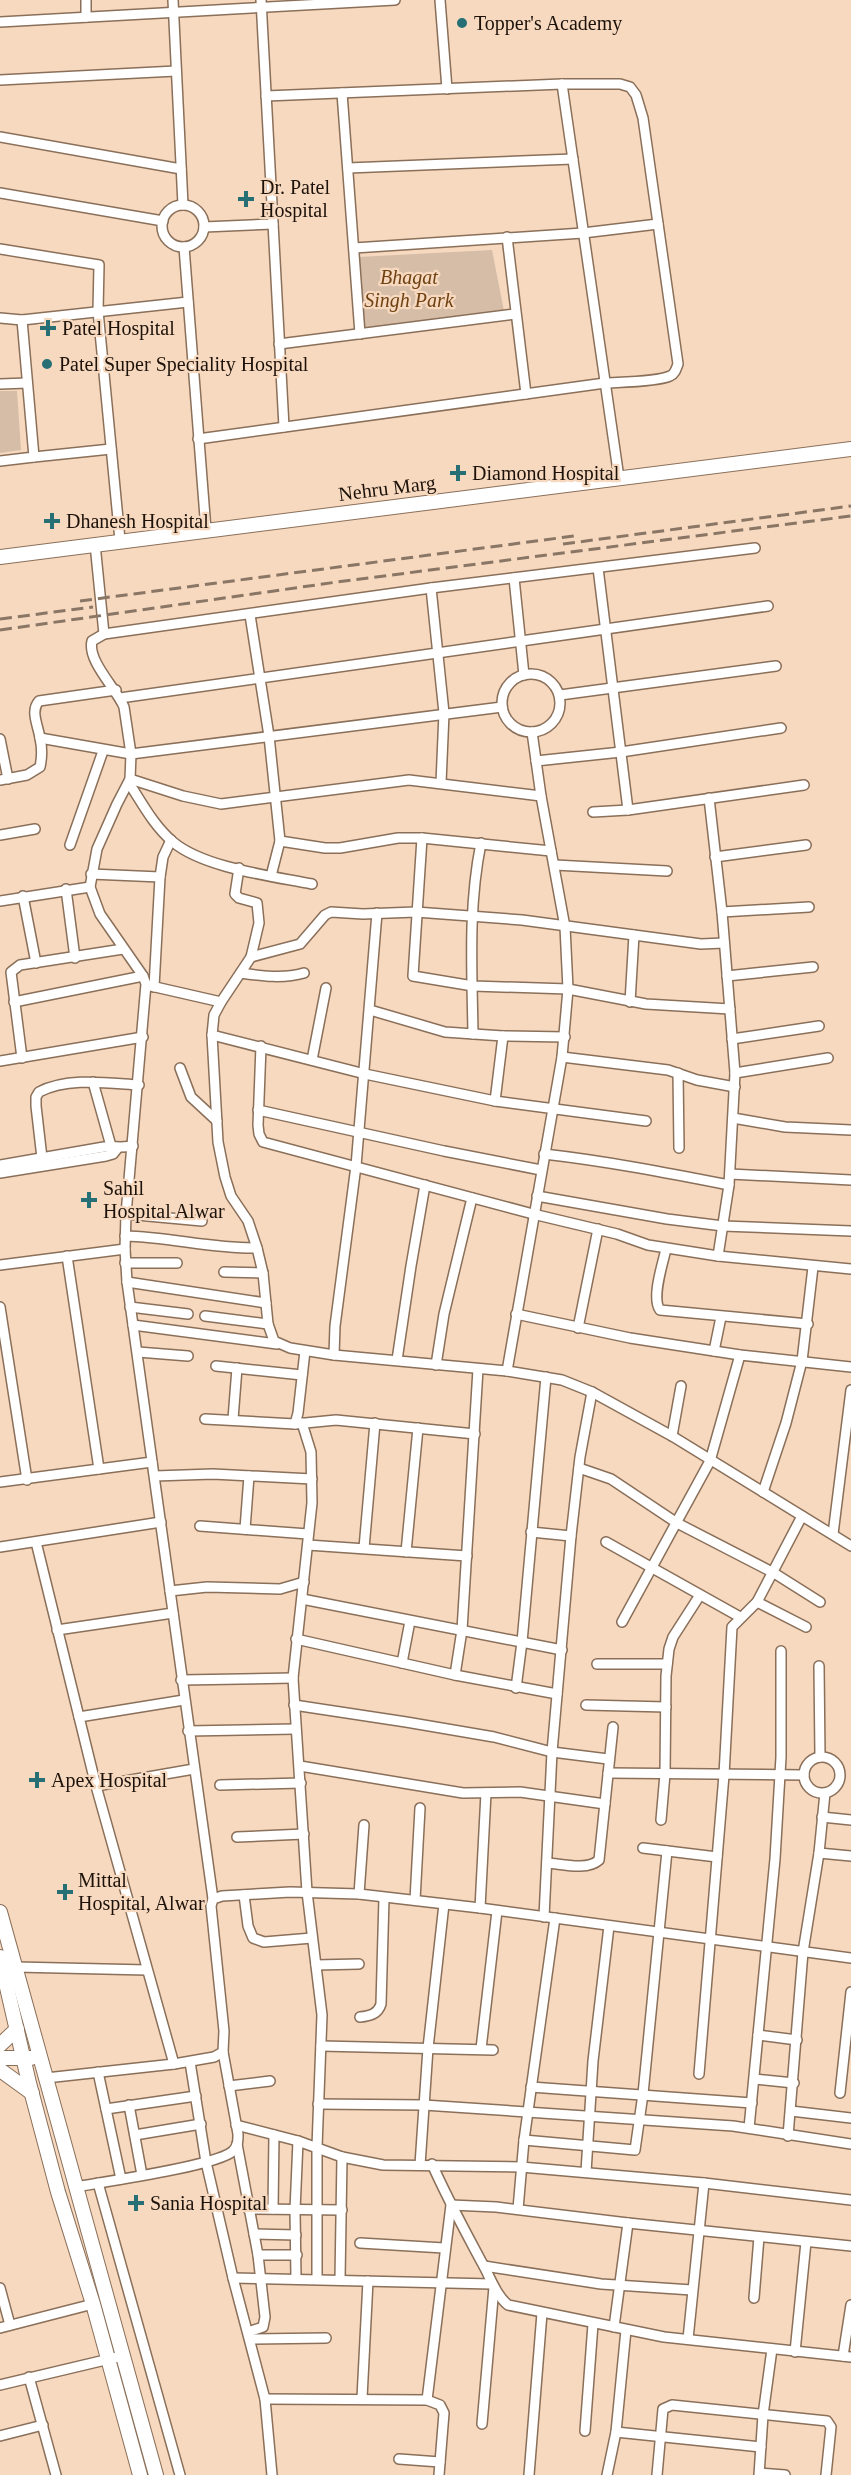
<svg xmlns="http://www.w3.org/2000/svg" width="851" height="2475" viewBox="0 0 851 2475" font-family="'Times New Roman',serif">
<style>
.green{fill:#d6bda8}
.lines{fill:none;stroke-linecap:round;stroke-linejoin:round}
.street-casing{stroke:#8a6f59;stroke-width:12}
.secondary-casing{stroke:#8a6f59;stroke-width:16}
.street{stroke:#fff;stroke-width:9}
.secondary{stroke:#fff;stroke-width:14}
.rail{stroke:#8a7665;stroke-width:3;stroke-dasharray:12 6;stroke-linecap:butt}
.poi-dot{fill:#267075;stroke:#f7d9c0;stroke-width:2}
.labels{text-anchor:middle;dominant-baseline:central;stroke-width:4.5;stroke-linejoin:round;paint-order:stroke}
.poi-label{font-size:20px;fill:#1d120a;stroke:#f7d9c0;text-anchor:start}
.park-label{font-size:20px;font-style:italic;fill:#704213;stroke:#f7d9c0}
.street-label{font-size:20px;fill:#1d120a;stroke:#f7d9c0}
</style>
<rect width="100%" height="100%" fill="#f7d9c0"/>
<g class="green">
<polygon points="492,250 504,311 363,330 358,257"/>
<polygon points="0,391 17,391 21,450 0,453"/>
</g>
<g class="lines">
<defs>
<g id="street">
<polyline points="86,0 86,17"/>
<polyline points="173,0 183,205"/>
<polyline points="261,0 284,427"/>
<polyline points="440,0 447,89"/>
<polyline points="0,22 395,0"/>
<polyline points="0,80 176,71"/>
<polyline points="562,84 619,478"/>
<polyline points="342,93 360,334"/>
<polyline points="0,137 181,169"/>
<polyline points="348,168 573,159"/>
<polyline points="0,193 163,221"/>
<circle cx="183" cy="226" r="21"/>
<polyline points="204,227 273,224"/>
<polyline points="507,237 526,394"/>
<polyline points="184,247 206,530"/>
<polyline points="354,248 583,233 658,224"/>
<polyline points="0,249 99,265 98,311 120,540"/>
<polyline points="0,318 22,320 188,302"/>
<polyline points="279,344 515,314"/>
<polyline points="0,384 27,383"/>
<path d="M198,439L605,383C620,382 657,382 670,376C675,374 676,369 678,364L643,118L636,95L630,87L620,84H562L266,96"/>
<polyline points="34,457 111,449"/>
<polyline points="0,461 34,457 22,320"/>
<polyline points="95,544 104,634"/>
<polyline points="598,568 628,810"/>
<polyline points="514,578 524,675"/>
<polyline points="431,588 444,713 441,783"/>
<polyline points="250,615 269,736 280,841 271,876"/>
<circle cx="531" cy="703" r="29"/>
<polyline points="560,695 776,666"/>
<polyline points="120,698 768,606"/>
<polyline points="40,738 131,754 502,707"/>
<polyline points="0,739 8,779"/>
<polyline points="536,761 621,752 781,728"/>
<polyline points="130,779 183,796 221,804 409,780 541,796"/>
<path d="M0,780L27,775L40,767C42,758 42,747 40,738C38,725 30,711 39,701L116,690"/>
<path d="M129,783C142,803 154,826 173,842C204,868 272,876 312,884"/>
<polyline points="709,798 722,912 735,1073 729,1185 718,1256"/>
<polyline points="593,812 628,810 804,785"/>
<polyline points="0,835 35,829"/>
<polyline points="422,838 413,976 473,986 568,989 646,1004 730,1009"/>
<polyline points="280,841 325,848 340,848 398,838 422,838 551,851"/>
<polyline points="70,845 103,751"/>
<polyline points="715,857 806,845"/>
<polyline points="555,865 667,871"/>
<polyline points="239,868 235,894 239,898 257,903 259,923 251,957 221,1002 214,1015 212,1035 218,1142 225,1177 231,1196 248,1221 257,1248 263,1273 268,1324 274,1341 290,1348 334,1355 507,1371 562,1380 592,1392 672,1436 851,1546"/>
<polyline points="91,874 160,877"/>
<polyline points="66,889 75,958"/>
<polyline points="23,896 36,963"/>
<polyline points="0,901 90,887"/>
<polyline points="722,912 809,907"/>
<polyline points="251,957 300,944 325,915 331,912 363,914 416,912 522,920 701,944 724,943"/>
<path d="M241,973C262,976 283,979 304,973"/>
<polyline points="727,976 813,967"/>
<polyline points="151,986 221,1002"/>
<polyline points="154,987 160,877 163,857 171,840"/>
<polyline points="14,1002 143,976"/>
<polyline points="630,1002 634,935"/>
<polyline points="370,1010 445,1032 503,1036 565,1037"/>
<path d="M473,1034C472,970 468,907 481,843"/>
<polyline points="212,1035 365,1074 495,1101 646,1121"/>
<polyline points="732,1039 819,1026"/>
<polyline points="261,1046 258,1125 259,1134 263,1142 533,1214 617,1234 648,1245 718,1256 851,1269"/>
<polyline points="562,1057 668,1070 697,1080 735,1087"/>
<polyline points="22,1058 11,972 20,965 123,949"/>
<polyline points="312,1060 326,988"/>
<polyline points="0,1061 143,1037"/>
<polyline points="180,1068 191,1097 217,1121"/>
<polyline points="678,1073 679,1148"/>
<polyline points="735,1073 828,1058"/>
<polyline points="93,1082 111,1146"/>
<polyline points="495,1101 503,1036"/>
<polyline points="258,1110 444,1151 541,1170"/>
<polyline points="733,1118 785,1127 851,1130"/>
<path d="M544,1154C606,1161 668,1173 729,1185"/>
<path d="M42,1158L36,1106V1097L39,1092C68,1077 107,1083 139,1085"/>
<path d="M0,1165L104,1147C114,1146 122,1148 133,1146"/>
<polyline points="0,1173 106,1156 113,1154 117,1149"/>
<polyline points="730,1174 851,1180"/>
<polyline points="537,1196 667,1219 723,1226 851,1231"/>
<polyline points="126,1214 202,1221"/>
<path d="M125,1236C170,1237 213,1249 257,1248"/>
<path d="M666,1249C663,1263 651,1298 660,1310L808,1324"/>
<polyline points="67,1256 99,1469"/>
<polyline points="125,1263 177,1263"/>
<polyline points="0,1265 125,1249"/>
<polyline points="224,1272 263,1273"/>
<polyline points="127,1282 266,1303"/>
<polyline points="0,1307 27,1480"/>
<polyline points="130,1307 188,1314"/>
<polyline points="516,1314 630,1338 740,1355 851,1367"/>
<polyline points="205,1316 268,1324"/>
<polyline points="133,1325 277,1344"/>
<polyline points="578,1328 598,1229"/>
<polyline points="714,1351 721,1317"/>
<polyline points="138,1352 188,1356"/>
<polyline points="334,1355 335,1326 356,1166 377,913"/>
<polyline points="397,1360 411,1266 425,1185"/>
<polyline points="436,1365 444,1314 472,1198"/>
<polyline points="216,1366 302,1375"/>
<polyline points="507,1371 562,1057 568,989 565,927 541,796 532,732"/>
<polyline points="205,1419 295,1424 298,1413 305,1351"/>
<polyline points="233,1419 237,1368"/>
<polyline points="302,1423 311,1452 312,1503 293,1678 307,1892 322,2015 317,2147 317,2279"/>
<polyline points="295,1424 336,1420 475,1434"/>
<polyline points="672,1436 681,1386"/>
<polyline points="579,1468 611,1479 677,1523 774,1573 820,1602"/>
<polyline points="155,1476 213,1474 312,1479"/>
<polyline points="0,1482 152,1462"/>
<polyline points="763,1492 786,1423 802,1361 813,1267"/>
<polyline points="200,1526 308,1534"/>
<polyline points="245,1529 249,1476"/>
<polyline points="531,1532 571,1536"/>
<polyline points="833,1534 851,1390"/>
<polyline points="36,1542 96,1786 174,2064"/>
<polyline points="606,1542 740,1617"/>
<polyline points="308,1545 467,1556"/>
<polyline points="0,1547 161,1522"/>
<polyline points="364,1548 375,1423"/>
<polyline points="406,1552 418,1428"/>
<polyline points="170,1591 207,1587 280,1589 304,1582"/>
<polyline points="302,1599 562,1650"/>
<polyline points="757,1602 806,1627"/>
<polyline points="622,1622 710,1461 740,1355"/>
<polyline points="57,1630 173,1613"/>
<polyline points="296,1639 455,1675 557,1694"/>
<polyline points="402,1663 410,1621"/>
<polyline points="597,1664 667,1664"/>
<polyline points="819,1666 820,1757"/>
<polyline points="455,1675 462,1630 478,1369"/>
<polyline points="181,1680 293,1678"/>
<polyline points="516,1688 522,1642 546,1377"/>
<polyline points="294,1705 406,1722 494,1737 552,1752 608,1759"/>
<polyline points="586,1705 666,1707"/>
<polyline points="79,1717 184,1700"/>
<polyline points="188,1731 295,1729"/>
<circle cx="822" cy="1775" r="18"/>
<polyline points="300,1766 463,1793 520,1792 605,1804"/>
<polyline points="608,1773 804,1775"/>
<polyline points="220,1785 301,1783"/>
<polyline points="96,1786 194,1769"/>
<polyline points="822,1817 851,1820"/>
<polyline points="661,1820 665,1774 666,1676 669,1649 673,1637 700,1595"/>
<polyline points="237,1837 304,1834"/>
<polyline points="643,1848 717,1857"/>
<polyline points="819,1853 851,1856"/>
<path d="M548,1863C562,1864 587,1871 599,1860L613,1727"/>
<polyline points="359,1894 364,1825"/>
<polyline points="244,1895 248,1926 253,1938 264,1942 312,1938"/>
<path d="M213,1899L127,1282L125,1249L126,1214L146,984L143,976L100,914L90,887L97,849L117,804L130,779L131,754L124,707C116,688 87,661 92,641L104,634L431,588L755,548"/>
<polyline points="415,1900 420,1808"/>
<polyline points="480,1908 486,1793"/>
<polyline points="544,1917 552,1752 571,1536 580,1457 592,1392"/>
<polyline points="316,1965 359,1964"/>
<polyline points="16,1967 147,1970"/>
<path d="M360,2017C370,2016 378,2014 381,2004L384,1898"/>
<polyline points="758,2035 797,2040"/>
<polyline points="321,2046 493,2050"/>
<polyline points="481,2049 497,1911"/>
<polyline points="190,2062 206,2162 233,2278 265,2399 272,2475"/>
<polyline points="98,2072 121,2179"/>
<polyline points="699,2074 724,1775 732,1627 757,1602 802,1516"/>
<polyline points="46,2078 174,2064 214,2057 223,2052 224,2031 211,1906 213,1899 222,1896 290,1892 359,1894 480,1908 851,1958"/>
<polyline points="755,2079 794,2083"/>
<polyline points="229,2086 270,2081"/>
<polyline points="531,2087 752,2103"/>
<polyline points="840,2093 851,1992"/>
<polyline points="318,2104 424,2105 733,2126 851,2144"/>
<polyline points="129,2105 142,2175"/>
<polyline points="106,2109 196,2096"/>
<polyline points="791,2111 851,2118"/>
<polyline points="236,2125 298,2141 342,2157 383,2165 521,2167 704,2183 851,2200"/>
<polyline points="749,2128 775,1859 781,1757 781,1651"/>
<polyline points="135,2135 201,2124"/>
<polyline points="788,2136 803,1952 819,1853 825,1793"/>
<polyline points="524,2140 635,2150 643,2094 667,1851"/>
<polyline points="237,2144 258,2255 265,2317 263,2327 248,2332"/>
<path d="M432,2164C447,2198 464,2229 481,2261C490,2276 495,2294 508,2305L664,2337L851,2357"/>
<polyline points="420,2165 428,2048 444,1904"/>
<polyline points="586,2172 593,2061 609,1926"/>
<polyline points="98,2183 180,2475"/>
<path d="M75,2187C103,2182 217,2166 233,2151C238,2146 238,2141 238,2134L223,2052"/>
<polyline points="248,2209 342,2210"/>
<polyline points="273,2209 274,2135"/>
<polyline points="518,2209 524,2140 555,1918"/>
<polyline points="254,2234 296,2235"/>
<polyline points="360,2243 444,2248"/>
<polyline points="258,2255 297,2255"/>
<polyline points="484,2266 601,2284 692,2290"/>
<polyline points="233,2278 492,2284"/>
<polyline points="296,2278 295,2210 298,2141"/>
<polyline points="340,2279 342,2157"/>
<polyline points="0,2288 10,2325"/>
<polyline points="754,2298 759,2237"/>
<polyline points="614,2327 628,2223"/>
<polyline points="0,2328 93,2304"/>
<polyline points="250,2339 326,2338"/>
<polyline points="688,2339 704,2183"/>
<polyline points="795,2352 806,2242"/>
<polyline points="843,2356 851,2305"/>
<polyline points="29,2377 56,2475"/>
<polyline points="0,2385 122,2356"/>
<polyline points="362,2398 368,2281"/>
<polyline points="265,2399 427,2400 440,2405 444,2413 439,2475"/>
<polyline points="427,2400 451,2205 496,2207 628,2223 851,2246"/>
<polyline points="482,2424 494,2287"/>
<polyline points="585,2431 593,2324"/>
<polyline points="616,2432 761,2447"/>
<polyline points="0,2436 43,2425"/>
<polyline points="399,2459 440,2462"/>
<polyline points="760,2473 785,2475"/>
<polyline points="529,2475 542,2313"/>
<polyline points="607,2475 616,2432 626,2330"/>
<polyline points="657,2475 663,2409 672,2405 827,2421 831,2427 826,2475"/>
<polyline points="759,2475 763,2415 772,2349"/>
</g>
<g id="secondary">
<polyline points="0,557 851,449"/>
<polyline points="0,1912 156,2475"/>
<polyline points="0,1957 29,2083 58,2192 93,2304 140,2475"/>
<polyline points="0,2045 17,2029"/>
<polyline points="0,2058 31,2058"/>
<polyline points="0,2070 32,2093"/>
</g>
</defs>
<use href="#street" class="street-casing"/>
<use href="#secondary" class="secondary-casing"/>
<use href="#street" class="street"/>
<use href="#secondary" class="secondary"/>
<g class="rail">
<polyline points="563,544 851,506"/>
<polyline points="80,601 574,536"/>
<polyline points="0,619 93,607"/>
<polyline points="0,630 337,582 851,516"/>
</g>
</g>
<g class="poi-dot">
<circle cx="462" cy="23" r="6"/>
<path d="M243 190h6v6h6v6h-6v6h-6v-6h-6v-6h6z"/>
<path d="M45 319h6v6h6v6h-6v6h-6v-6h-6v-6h6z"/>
<circle cx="47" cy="364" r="6"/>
<path d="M455 464h6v6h6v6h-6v6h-6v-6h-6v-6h6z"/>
<path d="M49 512h6v6h6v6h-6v6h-6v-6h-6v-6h6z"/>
<path d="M86 1191h6v6h6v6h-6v6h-6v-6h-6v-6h6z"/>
<path d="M34 1771h6v6h6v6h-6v6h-6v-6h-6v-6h6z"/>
<path d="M62 1883h6v6h6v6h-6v6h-6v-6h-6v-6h6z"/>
<path d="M133 2194h6v6h6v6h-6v6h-6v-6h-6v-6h6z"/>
</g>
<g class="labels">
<g class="poi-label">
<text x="474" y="23">Topper's Academy</text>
<text x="260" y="187">Dr. Patel<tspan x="260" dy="23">Hospital</tspan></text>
<text x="62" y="328">Patel Hospital</text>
<text x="59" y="364">Patel Super Speciality Hospital</text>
<text x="472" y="473">Diamond Hospital</text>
<text x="66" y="521">Dhanesh Hospital</text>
<text x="103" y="1188">Sahil<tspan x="103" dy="23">Hospital Alwar</tspan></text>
<text x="51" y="1780">Apex Hospital</text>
<text x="78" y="1880">Mittal<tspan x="78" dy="23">Hospital, Alwar</tspan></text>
<text x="150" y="2203">Sania Hospital</text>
</g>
<g class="park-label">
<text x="409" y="277">Bhagat<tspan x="409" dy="23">Singh Park</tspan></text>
</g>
<g class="street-label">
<text transform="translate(387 488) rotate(-7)">Nehru Marg</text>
</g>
</g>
</svg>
